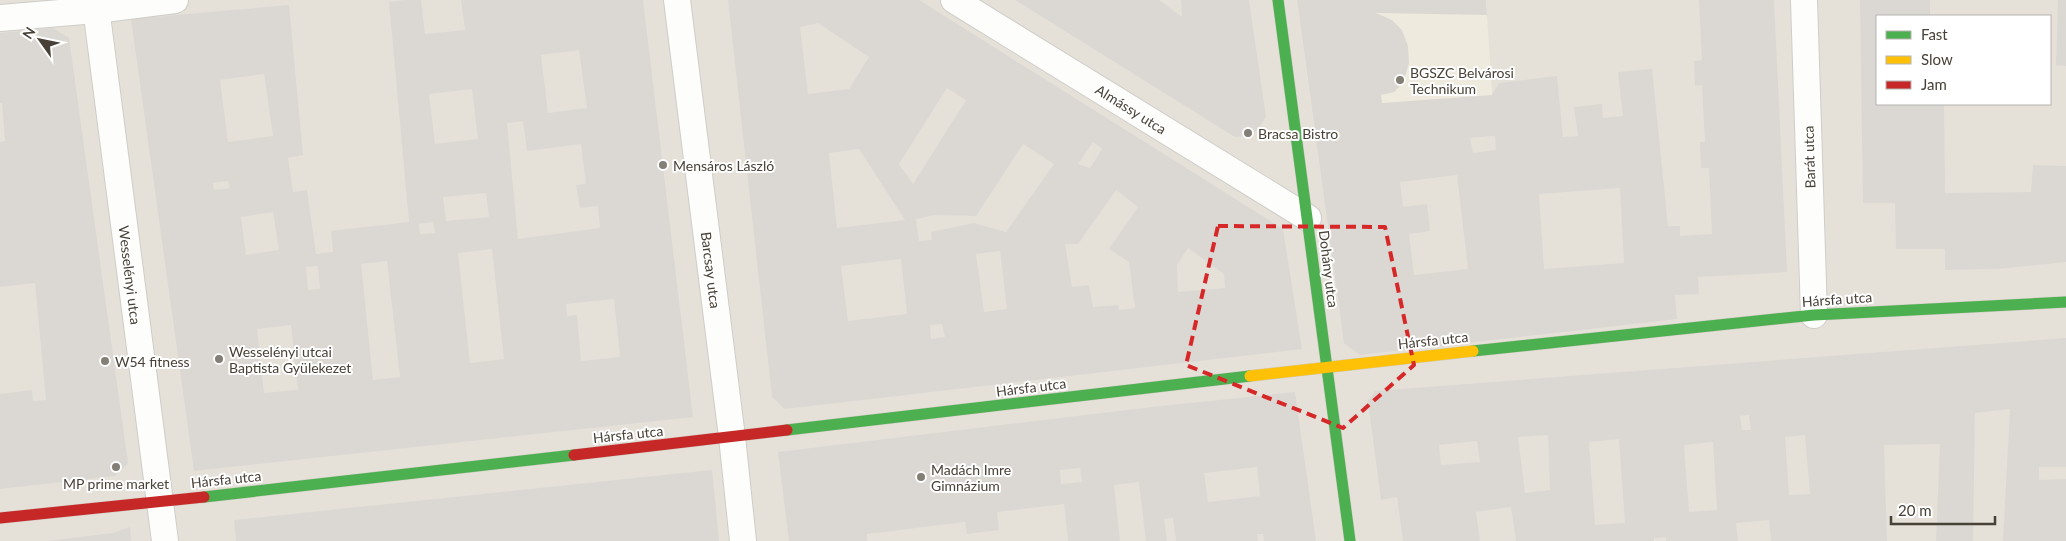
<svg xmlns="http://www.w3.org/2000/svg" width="2066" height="541" viewBox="0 0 2066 541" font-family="Lato,sans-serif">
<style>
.residential{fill:#e5e1d9;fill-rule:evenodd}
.education{fill:#efeade}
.building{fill:#dbd8d4;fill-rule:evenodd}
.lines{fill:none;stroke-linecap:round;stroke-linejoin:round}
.street-casing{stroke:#cfcdc9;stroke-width:28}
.fast-casing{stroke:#d1ccc3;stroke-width:12}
.slow-casing{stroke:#d1ccc3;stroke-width:12}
.jam-casing{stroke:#d1ccc3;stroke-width:12}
.street{stroke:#fdfdfc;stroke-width:26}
.fast{stroke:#4caf50;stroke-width:11}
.slow{stroke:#ffc107;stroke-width:11}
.jam{stroke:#c62828;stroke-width:11}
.marked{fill:none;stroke:#d62828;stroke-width:4;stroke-dasharray:10 6;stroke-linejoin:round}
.poi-dot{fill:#837e76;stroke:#fff;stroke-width:2}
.labels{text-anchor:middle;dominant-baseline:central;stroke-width:4;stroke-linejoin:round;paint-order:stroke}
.poi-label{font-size:14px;fill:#484137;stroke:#fff;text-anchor:start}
.street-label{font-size:14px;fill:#484137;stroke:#fff}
</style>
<rect width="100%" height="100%" fill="#f1efec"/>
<path class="residential" d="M0,0H2066V541H0ZM1877,16H2050V104H1877Z"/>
<polygon class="education" points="1297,0 1486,0 1495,136 1470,138 1316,141"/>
<g class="building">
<path d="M404,0H421L425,34L465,30L461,0H643L693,417L194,471L131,19L289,5L303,155L288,158L293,192L307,190L316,254L333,252L331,231L409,222L389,2ZM579,50L587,108L548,113L541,55ZM264,74L273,136L228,142L220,80ZM472,89L478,139L435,144L429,94ZM523,121L527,151L581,144L586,184L576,185L580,208L598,206L600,228L518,239L507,123ZM228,181L230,188L214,190L213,183ZM486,193L489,217L446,221L443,197ZM273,212L279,250L246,255L241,217ZM433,222L435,233L420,234L419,224ZM492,249L504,359L470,363L458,253ZM387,261L400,377L373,380L361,264ZM318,266L320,289L308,290L306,267ZM614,299L620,357L581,361L577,315L567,316L566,304ZM291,325L298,390L264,393L257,329Z"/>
<path d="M728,0H919L1283,229L1302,349L785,409L772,397ZM818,23L869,57L849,89L808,94L800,27ZM947,88L966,100L913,184L899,164ZM1093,142L1102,149L1090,168L1078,164ZM1023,144L1054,164L1006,232L974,223L931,232L932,240L919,241L916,219L935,215L976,216ZM859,149L905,220L837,228L829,153ZM1116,190L1138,207L1109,249L1129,262L1135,308L1119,310L1118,305L1093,307L1089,285L1072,287L1065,244H1078ZM1188,248L1224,274L1225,288L1178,292L1177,265ZM1000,251L1007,309L984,312L976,254ZM901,259L907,314L848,321L841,266ZM942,324L945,337L931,339L930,325Z"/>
<polygon points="1015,0 1159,0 1182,17 1181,0 1249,0 1266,117 1253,135 1235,137"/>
<path d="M1297,0H1486L1487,15L1376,13L1392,20L1402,30L1408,46L1409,63L1403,83L1394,92L1381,95L1382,103L1492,95L1499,83L1557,76L1563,137L1578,136L1574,107L1602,104L1603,118L1623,116L1618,72L1652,69L1668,226H1680V236L1712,234L1709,168H1701L1700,142H1705L1702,85L1695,86L1694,61L1702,60L1699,0H1774L1787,272L1698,277L1699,294L1675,295L1677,319L1360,355L1344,343ZM1495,136L1496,150L1473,153L1470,138ZM1457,175L1468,269L1414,275L1409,234L1430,231L1427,204L1403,207L1400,182ZM1620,188L1624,263L1544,269L1539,194Z"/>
<polygon points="1860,0 1930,0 1930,16 1877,16 1877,104 1944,104 1945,193 2031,192 2033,165 2066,166 2066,262 1997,269 1945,270 1945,249 1896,249 1895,203 1863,203"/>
<polygon points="2058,0 2066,0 2066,66 2056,65"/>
<polygon points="53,28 69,38 128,463 115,476 0,489 0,394 32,390 33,401 46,400 35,283 0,287 0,142 5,141 2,103 0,103 0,33"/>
<path d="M2066,338V467H2039V480L2066,479V541H2003L2010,409L1975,413L1973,541H1936L1940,444L1884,445L1887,541H1771L1769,520L1736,523L1738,541H1666V537L1654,538V541H1516L1511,507L1476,512L1480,541H1403L1397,497L1381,500L1368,401L1375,391ZM1749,415L1751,430H1742L1740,416ZM1548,435L1550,490L1525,493L1518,437ZM1805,435L1810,494L1789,495L1785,437ZM1619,439L1625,523L1595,525L1589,442ZM1477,441L1480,462L1441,465L1439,445ZM1713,442L1717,510L1689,512L1684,445Z"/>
<path d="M1295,392L1316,541H1264L1263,534H1257L1258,541H1176L1173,518L1164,519L1167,541H1146L1139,482L1114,485L1120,541H1068L1064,504L997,512L999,530L967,534L965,522L867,534V541H789L778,452L1152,407ZM1257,467L1260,496L1208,502L1204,473ZM1080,468L1082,482L1061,484L1060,470Z"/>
<polygon points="712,470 719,541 236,541 234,520"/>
<polygon points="130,527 131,541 49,541 112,533"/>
</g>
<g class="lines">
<defs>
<g id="street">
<polyline points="95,0 165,541"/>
<polyline points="677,0 732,437 743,541"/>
<polyline points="954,0 1308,218"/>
<polyline points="1804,0 1814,315"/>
<polyline points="0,18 96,10 175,0"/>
</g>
<g id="fast">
<polyline points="1278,0 1350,541"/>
<polyline points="1473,351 1814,315 2066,302"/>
<polyline points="787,430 1250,376"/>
<polyline points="204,497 574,455"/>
</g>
<polyline id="slow" points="1250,376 1473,351"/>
<g id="jam">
<polyline points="574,455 787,430"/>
<polyline points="0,518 204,497"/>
</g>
</defs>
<use href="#street" class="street-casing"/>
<use href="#fast" class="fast-casing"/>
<use href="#slow" class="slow-casing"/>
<use href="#jam" class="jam-casing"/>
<use href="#street" class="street"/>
<use href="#fast" class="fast"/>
<use href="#slow" class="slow"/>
<use href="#jam" class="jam"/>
</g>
<path class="marked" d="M1218,226L1385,227L1414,365L1343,428L1186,365Z"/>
<g class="poi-dot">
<circle cx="1400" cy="80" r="5"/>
<circle cx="1248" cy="133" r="5"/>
<circle cx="663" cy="165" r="5"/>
<circle cx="219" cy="359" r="5"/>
<circle cx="105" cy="361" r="5"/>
<circle cx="116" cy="467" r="5"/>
<circle cx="921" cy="477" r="5"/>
</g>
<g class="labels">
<g class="poi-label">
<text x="1410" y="72">BGSZC Belvárosi<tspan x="1410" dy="16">Technikum</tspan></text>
<text x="1258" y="133">Bracsa Bistro</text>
<text x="673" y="165">Mensáros László</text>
<text x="229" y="351">Wesselényi utcai<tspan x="229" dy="16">Baptista Gyülekezet</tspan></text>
<text x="115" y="361">W54 fitness</text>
<text x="931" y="469">Madách Imre<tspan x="931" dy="16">Gimnázium</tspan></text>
<text x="116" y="483" text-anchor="middle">MP prime market</text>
</g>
<g class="street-label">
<text transform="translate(1131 109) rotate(32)">Almássy utca</text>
<text transform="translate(1809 157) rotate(-92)">Barát utca</text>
<text transform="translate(1329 269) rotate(83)">Dohány utca</text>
<text transform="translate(711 270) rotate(83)">Barcsay utca</text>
<text transform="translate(130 275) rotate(83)">Wesselényi utca</text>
<text transform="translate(1837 299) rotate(-4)">Hársfa utca</text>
<text transform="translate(1433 340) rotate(-6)">Hársfa utca</text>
<text transform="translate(1031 387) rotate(-7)">Hársfa utca</text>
<text transform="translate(628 434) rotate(-6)">Hársfa utca</text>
<text transform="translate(226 479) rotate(-6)">Hársfa utca</text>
</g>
</g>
<rect x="1876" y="15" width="175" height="90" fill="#ffffff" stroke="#b6b3af"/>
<rect x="1886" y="31" width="25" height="8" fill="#4caf50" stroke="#b6b3af"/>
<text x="1921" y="40" font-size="15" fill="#484137">Fast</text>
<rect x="1886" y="56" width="25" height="8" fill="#ffc107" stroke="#b6b3af"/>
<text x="1921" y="65" font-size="15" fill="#484137">Slow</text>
<rect x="1886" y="81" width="25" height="8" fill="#c62828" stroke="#b6b3af"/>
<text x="1921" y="90" font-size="15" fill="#484137">Jam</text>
<g transform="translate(40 40) rotate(303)" stroke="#ffffff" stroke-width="4" paint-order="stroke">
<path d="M0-4L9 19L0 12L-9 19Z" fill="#484137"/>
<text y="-8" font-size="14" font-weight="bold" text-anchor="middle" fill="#484137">N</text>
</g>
<path d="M1891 516v8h104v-8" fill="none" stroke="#484137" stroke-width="2.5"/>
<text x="1898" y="516" font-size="15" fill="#484137" stroke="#ffffff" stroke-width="4" paint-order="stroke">20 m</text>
</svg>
